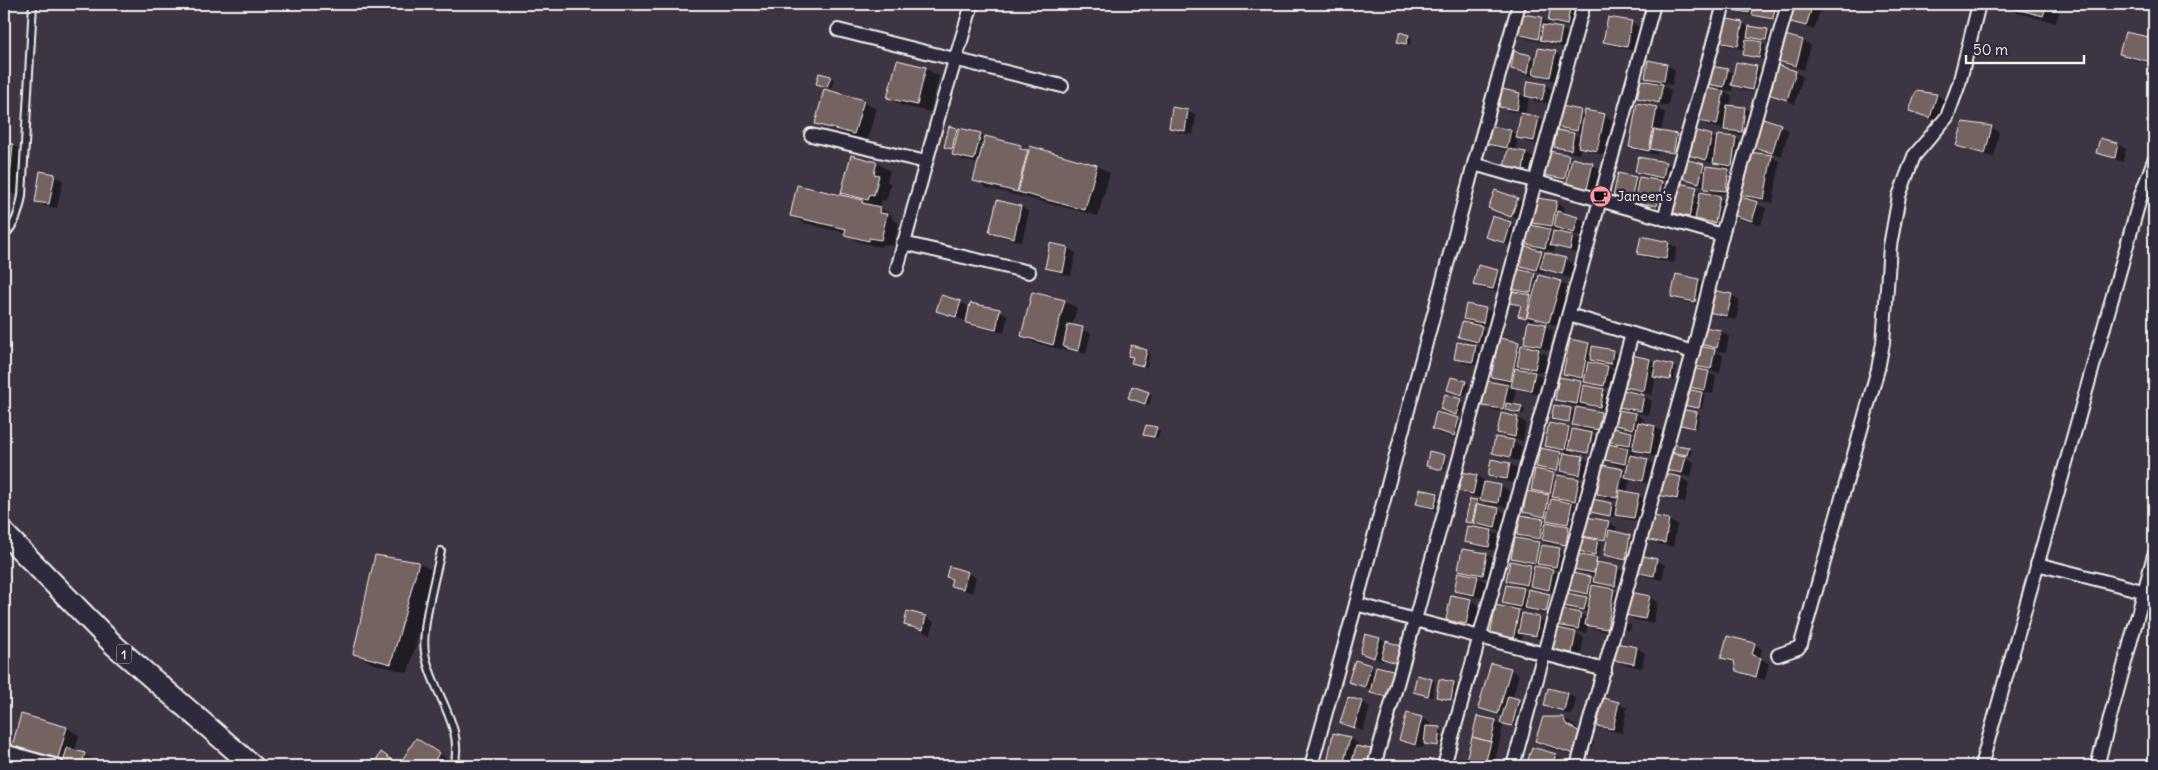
<svg xmlns="http://www.w3.org/2000/svg" width="2158" height="770" viewBox="0 0 2158 770" font-family="Delius,sans-serif">
<style>
.shadow{fill:#0007;fill-rule:evenodd}
.building{fill:#756362;stroke:#f4f1e8}
.lines{fill:none;stroke-linecap:round;stroke-linejoin:round}
.service-casing{stroke:#f4f1e8;stroke-width:10}
.minor-casing{stroke:#f4f1e8;stroke-width:16}
.primary-casing{stroke:#f4f1e8;stroke-width:24}
.service{stroke:#2f2a3d;stroke-width:6}
.minor{stroke:#2f2a3d;stroke-width:12}
.primary{stroke:#2f2a3d;stroke-width:20}
.labels{text-anchor:middle;dominant-baseline:central;stroke-width:5;stroke-linejoin:round;paint-order:stroke}
.shield{fill:#2f2a3d;stroke:#b9b5b5;stroke-width:1}
.shield-label{font-size:12px;font-weight:bold;fill:#f4f1e8}
.poi-label{font-size:14px;fill:#f4f1e8;stroke:#2f2a3d;text-anchor:start}
</style>
<rect width="100%" height="100%" fill="#3d3544"/>
<filter id="ink" filterUnits="userSpaceOnUse"><feTurbulence type="fractalNoise" baseFrequency=".02" numOctaves="2"/><feDisplacementMap in="SourceGraphic" scale="10" xChannelSelector="R" yChannelSelector="G"/><feConvolveMatrix kernelMatrix="1 2 1 2 8 2 1 2 1" color-interpolation-filters="sRGB"/></filter>
<g filter="url(#ink)">
<g class="shadow">
<polygon points="1050,4 1074,4 1073,10"/>
<polygon points="1731,4 1785,4 1781,22 1738,13 1730,8"/>
<polygon points="1794,4 1822,5 1814,30 1789,20"/>
<polygon points="2006,4 2061,4 2056,23 2018,13 2005,6"/>
<polygon points="1552,6 1570,10 1578,14 1575,28 1557,25 1550,21 1549,27 1562,30 1570,34 1567,48 1528,39 1519,34 1541,19 1549,23"/>
<polygon points="1631,23 1640,27 1635,51 1612,46 1604,42"/>
<polygon points="1742,23 1748,27 1771,33 1769,42 1749,36 1748,41 1765,45 1763,59 1748,56 1745,54 1746,50 1728,46 1720,42"/>
<polygon points="2126,33 2154,39 2154,64 2128,58 2120,53"/>
<polygon points="1408,36 1412,38 1410,45 1399,41"/>
<polygon points="1786,36 1803,41 1811,45 1804,70 1788,65 1779,60"/>
<polygon points="1555,52 1563,57 1559,81 1543,78 1536,74 1536,77 1520,73 1512,69 1530,56 1537,60"/>
<polygon points="898,62 926,69 939,76 930,112 901,105 889,97"/>
<polygon points="1667,65 1675,70 1672,85 1659,83 1671,90 1668,106 1647,102 1639,97 1658,84 1646,77"/>
<path d="M1756,67L1765,72L1760,93L1741,90L1733,85L1732,91L1717,89L1709,84L1727,70L1735,74ZM1740,86L1758,90V92L1740,88Z"/>
<polygon points="1795,72 1803,77 1795,104 1769,93"/>
<polygon points="830,77 834,79 831,89 817,84"/>
<polygon points="1529,82 1545,85 1553,90 1551,104 1535,101 1529,97 1525,115 1538,118 1546,122 1542,145 1526,142 1518,137 1515,152 1526,154 1534,158 1531,175 1514,171 1508,151 1497,148 1489,144 1510,131 1518,135 1522,113 1508,111 1500,106 1503,91 1520,94 1526,98"/>
<polygon points="1724,92 1732,97 1730,106 1745,108 1753,113 1750,136 1733,134 1725,129 1709,126 1701,121"/>
<polygon points="1917,92 1937,95 1945,100 1939,122 1911,111"/>
<polygon points="863,101 876,109 867,141 829,130 817,123"/>
<path d="M1562,108L1586,114L1604,115L1612,120L1605,155L1588,151L1581,147L1579,154L1564,151L1555,146L1571,133L1559,126ZM1570,131L1582,134L1581,138L1570,132Z"/>
<polygon points="1657,108 1665,113 1661,132 1676,135 1684,140 1681,157 1658,151 1657,155 1638,151 1630,147"/>
<polygon points="1187,111 1196,116 1193,135 1178,132 1170,128"/>
<polygon points="1764,120 1789,130 1781,157 1755,147"/>
<polygon points="1991,127 1999,132 1994,157 1966,150 1957,146"/>
<polygon points="957,129 1021,146 1030,152 1031,148 1097,166 1110,173 1098,216 987,188 975,180 979,164 962,160 954,155 955,150 949,148"/>
<polygon points="1695,131 1718,139 1718,136 1736,139 1744,143 1740,170 1724,168 1737,175 1735,195 1714,193 1705,188 1705,186 1689,181 1681,177 1685,161 1707,168 1728,170 1714,162 1714,164 1698,159 1689,155"/>
<polygon points="4,144 13,145 21,150 17,194 4,193"/>
<polygon points="2118,144 2126,149 2123,162 2098,152"/>
<polygon points="1550,152 1569,156 1600,169 1596,193 1576,189 1568,182 1554,179 1545,174"/>
<polygon points="852,157 877,163 890,171 887,181 891,184 886,201 882,200 880,208 892,215 892,219 899,223 893,246 882,244 881,247 859,242 846,235 846,233 804,223 791,216 853,199 842,192"/>
<polygon points="1771,157 1780,161 1773,203 1751,199 1743,195"/>
<polygon points="1639,158 1666,163 1674,168 1671,182 1645,176 1636,172"/>
<polygon points="54,176 63,180 57,208 44,206 36,201"/>
<polygon points="1635,178 1640,180 1661,183 1670,187 1666,210 1639,203 1639,205 1623,202 1615,197"/>
<polygon points="1696,189 1728,202 1723,226 1681,216 1673,211"/>
<polygon points="1736,197 1766,208 1761,225 1739,219 1730,214"/>
<polygon points="1517,199 1526,204 1520,220 1490,208"/>
<polygon points="998,201 1021,207 1029,212 1022,242 999,236 990,231"/>
<polygon points="1556,202 1565,207 1563,214 1578,218 1586,223 1583,236 1545,228 1554,233 1572,236 1581,241 1578,254 1555,247 1554,252 1532,247 1523,242 1545,229 1534,222"/>
<polygon points="4,223 10,232 4,237"/>
<polygon points="1510,223 1519,228 1513,247 1487,237"/>
<polygon points="1668,243 1677,248 1674,263 1647,258 1639,253"/>
<polygon points="1051,244 1068,248 1076,253 1071,276 1055,272 1046,268"/>
<polygon points="1541,252 1566,260 1560,275 1546,270 1544,274 1519,264"/>
<polygon points="1567,260 1574,264 1570,278 1563,276"/>
<polygon points="1497,271 1506,276 1502,293 1483,289 1475,284"/>
<polygon points="1535,275 1561,282 1569,287 1558,326 1535,319 1534,323 1545,326 1553,330 1550,350 1535,347 1526,342 1530,321 1520,316 1521,307 1510,302 1526,295 1514,288"/>
<polygon points="1677,276 1699,280 1707,285 1703,306 1681,301 1672,297"/>
<polygon points="1731,295 1740,300 1736,320 1718,316 1710,311"/>
<polygon points="1064,301 1077,308 1072,326 1091,333 1086,354 1067,348 1066,351 1035,343 1022,336"/>
<polygon points="960,302 969,307 965,321 938,310"/>
<polygon points="1467,306 1486,309 1494,314 1492,327 1477,325 1489,332 1487,346 1468,342 1460,337 1476,326 1464,319"/>
<polygon points="1000,311 1008,315 1004,333 976,327 968,322"/>
<polygon points="1720,331 1729,336 1726,352 1713,350 1723,355 1720,373 1704,370 1695,365 1710,349 1701,344"/>
<polygon points="1458,343 1476,346 1484,351 1482,366 1464,363 1456,358"/>
<path d="M1518,343L1547,355L1544,373L1531,371L1543,378L1539,395L1516,389L1513,406L1525,409L1524,414L1492,410L1484,405L1507,386L1512,389L1513,384L1501,382L1492,377ZM1523,367L1530,371H1522Z"/>
<polygon points="1589,344 1595,347 1613,351 1621,356 1619,368 1605,366 1616,372 1612,389 1577,380 1589,387 1604,391 1612,395 1609,411 1586,405 1585,410 1601,413 1609,418 1606,434 1582,430 1564,418 1563,420 1566,422 1553,418 1555,406 1576,412 1577,407 1565,404 1556,399 1577,381 1564,374"/>
<polygon points="1147,351 1150,353 1147,367 1132,362"/>
<polygon points="1633,356 1676,368 1674,381 1656,377 1652,395 1635,391 1627,386"/>
<polygon points="1707,372 1716,377 1713,394 1700,392 1705,395 1702,409 1683,404 1700,392 1690,386"/>
<polygon points="1465,382 1469,384 1466,396 1448,390"/>
<polygon points="1148,393 1152,395 1149,405 1129,398"/>
<path d="M1644,396L1652,401L1649,415L1631,412L1644,419L1643,424L1655,427L1663,432L1658,457L1642,454L1634,449L1625,447L1636,454L1635,458L1647,460L1656,465L1652,485L1630,479L1627,493L1638,495L1646,500L1642,522L1625,519L1617,514L1619,501L1606,499L1598,494L1622,470L1628,473L1629,467L1615,465L1607,460L1623,448L1611,441L1628,431L1616,425L1634,414L1621,406ZM1629,431L1637,432V435Z"/>
<polygon points="1460,400 1464,403 1460,416 1441,409"/>
<polygon points="1696,413 1700,415 1697,429 1678,424"/>
<polygon points="1502,415 1518,418 1526,423 1523,441 1507,437 1498,433"/>
<polygon points="1459,420 1467,424 1463,440 1441,434 1433,429"/>
<path d="M1550,424L1592,434L1600,439L1597,457L1589,456L1593,436H1591L1587,455L1574,451L1573,456L1583,458L1591,462L1588,479L1566,473L1565,475L1558,473L1561,454H1559L1555,473L1550,472L1555,477L1579,480L1587,485L1584,505L1570,503L1580,509L1577,528L1567,526L1577,532L1574,549L1567,547H1572V545L1567,544L1570,529L1551,540V543L1564,547L1534,540L1545,547L1560,550L1568,554L1564,571L1550,569L1561,575L1557,593L1516,585L1508,580L1524,564L1513,558L1532,542L1519,534L1537,519L1524,512L1541,495L1532,489L1550,473L1538,466L1558,452L1546,445ZM1556,450L1565,452L1564,456L1556,451ZM1548,496L1556,497L1564,502L1557,501ZM1540,518L1549,520L1558,525L1549,524ZM1530,559L1548,569H1543L1529,561Z"/>
<polygon points="1156,429 1160,431 1158,438 1145,434"/>
<polygon points="1513,442 1522,446 1519,461 1502,457 1493,453"/>
<polygon points="1688,448 1692,451 1691,456 1681,455 1694,462 1691,477 1675,474 1667,469 1680,456 1671,451"/>
<polygon points="1445,456 1448,458 1445,471 1427,465"/>
<polygon points="1492,460 1510,464 1518,469 1515,483 1498,480 1489,475"/>
<polygon points="1663,475 1681,478 1689,483 1685,503 1668,499 1659,495"/>
<polygon points="1477,476 1485,481 1484,483 1501,486 1509,491 1506,507 1489,504 1482,498 1468,495 1459,490"/>
<polygon points="1437,494 1446,499 1443,512 1426,508 1418,503"/>
<polygon points="1476,501 1480,504 1480,506 1499,509 1507,514 1503,531 1487,529 1500,536 1497,551 1474,546 1466,541 1488,530 1476,524 1467,521"/>
<polygon points="1593,501 1616,506 1614,517 1591,511"/>
<polygon points="1669,520 1677,525 1673,547 1654,543 1646,538"/>
<polygon points="1608,522 1617,527 1615,533 1630,536 1638,541 1634,563 1614,559 1605,555 1608,543 1599,541 1601,544 1598,556 1580,551 1592,540 1584,535"/>
<polygon points="1486,554 1495,559 1491,579 1475,576 1486,582 1483,598 1464,595 1456,590 1470,575 1459,569"/>
<polygon points="376,556 419,563 436,573 408,673 371,663 354,653"/>
<path d="M1596,559L1626,572L1623,590L1610,588L1622,595L1615,633L1594,629L1588,625L1586,633L1566,629L1558,624L1581,614L1587,618L1588,612L1565,606L1586,598L1591,601V597L1579,594L1571,590L1591,578L1595,580L1596,576L1583,573L1575,568ZM1602,583L1621,586L1620,589L1602,585ZM1599,584L1607,589L1598,588Z"/>
<polygon points="1656,560 1665,565 1662,580 1645,576 1637,572"/>
<polygon points="950,568 968,573 976,578 972,593 951,585 953,579"/>
<polygon points="1524,590 1528,592 1549,595 1557,600 1554,616 1513,608 1504,602"/>
<polygon points="1649,597 1658,602 1653,623 1635,620 1626,615"/>
<polygon points="1471,600 1479,605 1475,628 1456,624 1448,620"/>
<polygon points="1517,610 1547,623 1544,640 1523,634 1521,644 1499,640"/>
<polygon points="908,613 926,617 934,622 931,634 913,629 905,624"/>
<polygon points="1621,622 1631,625 1630,631 1620,628"/>
<polygon points="1576,633 1584,638 1580,657 1562,654 1554,649"/>
<polygon points="1379,639 1404,649 1400,664 1384,658 1383,661 1361,653"/>
<polygon points="1754,644 1762,649 1760,658 1769,664 1765,680 1746,675 1737,670 1736,664 1723,658"/>
<polygon points="1617,645 1637,648 1645,653 1642,668 1622,664 1614,660"/>
<polygon points="1356,662 1377,670 1393,671 1401,676 1396,701 1380,697 1372,693 1372,690 1350,681"/>
<polygon points="1510,670 1519,674 1512,699 1527,705 1520,730 1510,727 1518,729 1518,726 1509,724 1509,726 1502,722 1503,717 1480,708"/>
<polygon points="1431,680 1435,682 1432,697 1414,692"/>
<polygon points="1454,683 1457,685 1454,701 1437,696"/>
<polygon points="1549,689 1568,694 1576,699 1572,715 1554,710 1545,706"/>
<polygon points="1362,702 1370,707 1363,731 1342,723"/>
<polygon points="1618,703 1627,708 1622,733 1607,730 1598,725"/>
<polygon points="1407,714 1422,718 1430,723 1429,727 1443,731 1441,747 1425,743 1423,748 1409,745 1401,740"/>
<polygon points="1563,718 1576,726 1578,732 1594,742 1587,760 1549,748 1536,740"/>
<polygon points="1495,722 1503,726 1494,766 1461,766 1462,763 1476,764 1468,759"/>
<polygon points="67,728 79,735 75,751 93,759 91,766 66,766 64,763 26,752 14,745"/>
<polygon points="1349,738 1358,743 1357,747 1371,750 1379,755 1377,766 1335,766 1328,762"/>
<polygon points="429,747 451,761 449,766 373,766 381,754 400,765"/>
<polygon points="1532,749 1556,755 1564,760 1562,766 1527,766"/>
</g>
<g class="building">
<polygon points="1729,4 1751,4 1749,13 1728,9"/>
<polygon points="1754,4 1776,4 1773,19 1752,15"/>
<polygon points="1792,4 1813,4 1806,26 1787,21"/>
<polygon points="2004,4 2047,4 2043,16 2004,6"/>
<polygon points="1551,5 1570,8 1567,25 1548,21"/>
<polygon points="1522,14 1542,17 1538,39 1518,34"/>
<polygon points="1608,17 1632,21 1627,47 1603,42"/>
<polygon points="1723,18 1743,22 1738,46 1719,42"/>
<polygon points="1543,25 1562,28 1559,44 1540,40"/>
<polygon points="1749,26 1768,29 1766,40 1747,37"/>
<polygon points="1400,32 1409,35 1406,44 1397,42"/>
<polygon points="2125,32 2154,38 2154,51 2151,62 2119,54"/>
<polygon points="1785,35 1803,40 1796,66 1778,61"/>
<polygon points="1746,39 1762,42 1759,58 1743,55"/>
<polygon points="1538,48 1556,51 1550,77 1533,74"/>
<polygon points="1514,51 1531,55 1528,73 1511,69"/>
<polygon points="897,60 926,67 917,105 887,98"/>
<polygon points="1648,60 1667,64 1664,81 1645,78"/>
<polygon points="1736,62 1757,66 1752,90 1731,85"/>
<polygon points="1777,65 1796,71 1787,100 1768,94"/>
<polygon points="1711,66 1728,69 1724,87 1707,84"/>
<polygon points="819,73 831,76 827,87 816,84"/>
<polygon points="1641,80 1663,84 1659,103 1637,98"/>
<polygon points="1528,81 1546,84 1542,100 1525,96"/>
<polygon points="1706,88 1724,91 1717,125 1699,121"/>
<polygon points="824,89 864,100 854,134 815,124"/>
<polygon points="1502,89 1520,93 1517,110 1499,107"/>
<polygon points="1916,91 1937,94 1930,118 1909,111"/>
<polygon points="1637,103 1657,107 1649,151 1629,147"/>
<polygon points="1727,105 1745,107 1742,132 1724,130"/>
<polygon points="1561,106 1581,110 1577,131 1557,127"/>
<polygon points="1172,107 1188,110 1185,131 1169,128"/>
<polygon points="1585,110 1605,114 1597,151 1578,147"/>
<polygon points="1521,113 1539,117 1534,141 1516,138"/>
<polygon points="1763,118 1781,124 1772,153 1754,147"/>
<polygon points="1963,122 1992,126 1985,154 1956,146"/>
<polygon points="949,126 957,128 952,149 944,147"/>
<polygon points="1491,126 1511,130 1507,148 1487,144"/>
<polygon points="959,128 981,133 974,160 952,155"/>
<polygon points="1557,130 1574,133 1571,150 1554,147"/>
<polygon points="1654,130 1677,134 1673,153 1650,149"/>
<polygon points="1694,130 1712,135 1706,160 1688,155"/>
<polygon points="1717,135 1736,137 1732,166 1713,163"/>
<polygon points="985,136 1021,145 1020,149 1028,150 1017,192 973,181"/>
<polygon points="2100,138 2118,143 2115,158 2096,153"/>
<polygon points="4,143 13,144 9,190 4,190"/>
<polygon points="1030,146 1097,165 1085,210 1018,192"/>
<polygon points="1508,149 1526,152 1523,171 1504,167"/>
<polygon points="1549,151 1569,155 1565,179 1544,175"/>
<polygon points="1749,152 1772,155 1764,199 1741,195"/>
<polygon points="851,155 877,162 874,174 879,175 874,195 870,194 868,200 841,193"/>
<polygon points="1638,157 1666,162 1663,178 1635,172"/>
<polygon points="1572,158 1593,163 1587,189 1566,185"/>
<polygon points="1684,159 1704,164 1699,183 1679,177"/>
<polygon points="1706,166 1729,169 1726,191 1704,189"/>
<polygon points="40,171 55,174 49,204 35,202"/>
<polygon points="1618,173 1636,177 1631,201 1613,197"/>
<polygon points="1639,177 1662,181 1657,206 1634,202"/>
<polygon points="1679,183 1697,187 1689,217 1671,212"/>
<polygon points="797,185 863,200 862,203 880,207 879,213 887,214 881,240 869,238 869,241 844,235 846,229 790,216"/>
<polygon points="1495,190 1518,198 1511,217 1488,208"/>
<polygon points="1700,192 1720,196 1715,223 1695,219"/>
<polygon points="1735,195 1758,202 1752,221 1729,214"/>
<polygon points="1537,198 1557,201 1552,226 1532,223"/>
<polygon points="997,200 1021,206 1014,238 989,232"/>
<polygon points="1557,211 1578,217 1574,233 1554,227"/>
<polygon points="1492,216 1511,222 1505,243 1485,237"/>
<polygon points="1526,224 1550,229 1545,248 1522,243"/>
<polygon points="1553,231 1573,235 1570,250 1550,245"/>
<polygon points="1641,236 1669,242 1666,259 1637,254"/>
<polygon points="1050,243 1068,247 1063,272 1045,268"/>
<polygon points="1523,245 1542,251 1536,270 1517,265"/>
<polygon points="1545,252 1566,258 1562,274 1540,268"/>
<polygon points="1478,265 1498,270 1493,289 1473,285"/>
<polygon points="1517,269 1535,273 1531,293 1512,289"/>
<polygon points="1676,274 1699,279 1695,302 1671,297"/>
<polygon points="1539,275 1561,281 1549,322 1527,316"/>
<polygon points="1712,290 1732,294 1727,316 1708,312"/>
<polygon points="1511,291 1531,295 1526,318 1518,316 1521,305 1509,303"/>
<polygon points="1032,292 1065,300 1053,345 1021,336"/>
<polygon points="941,295 961,301 956,317 936,311"/>
<polygon points="970,303 1000,309 996,330 966,323"/>
<polygon points="1466,304 1486,308 1483,323 1463,319"/>
<polygon points="1528,321 1546,324 1541,346 1524,343"/>
<polygon points="1462,322 1482,326 1478,342 1458,337"/>
<polygon points="1068,324 1083,327 1078,351 1063,347"/>
<polygon points="1703,327 1721,330 1717,348 1700,344"/>
<polygon points="1499,338 1519,342 1511,381 1491,377"/>
<polygon points="1570,339 1589,343 1582,378 1563,374"/>
<polygon points="1457,342 1476,345 1473,362 1454,359"/>
<polygon points="1131,345 1147,350 1143,366 1131,363 1133,357 1128,356"/>
<polygon points="1521,345 1539,349 1535,369 1517,366"/>
<polygon points="1592,346 1613,350 1611,364 1590,360"/>
<polygon points="1698,346 1715,349 1711,369 1694,366"/>
<polygon points="1632,355 1650,359 1644,391 1625,387"/>
<polygon points="1656,361 1673,365 1670,380 1653,377"/>
<polygon points="1588,362 1608,366 1604,386 1584,382"/>
<polygon points="1515,368 1535,372 1531,391 1511,387"/>
<polygon points="1692,368 1709,371 1705,390 1688,387"/>
<polygon points="1451,377 1466,381 1462,395 1447,390"/>
<polygon points="1559,377 1581,381 1577,404 1555,400"/>
<polygon points="1487,381 1508,385 1503,409 1482,406"/>
<polygon points="1583,385 1604,389 1600,407 1580,403"/>
<polygon points="1132,386 1149,392 1145,404 1128,398"/>
<polygon points="1685,389 1702,392 1699,408 1682,405"/>
<polygon points="1623,390 1644,395 1641,411 1619,407"/>
<polygon points="1445,394 1461,399 1456,415 1440,409"/>
<polygon points="1506,403 1522,406 1520,413 1505,410"/>
<polygon points="1554,405 1571,408 1569,422 1551,419"/>
<polygon points="1576,407 1601,412 1598,430 1572,425"/>
<polygon points="1680,409 1697,412 1694,428 1677,424"/>
<polygon points="1618,410 1636,413 1633,429 1615,425"/>
<polygon points="1436,412 1459,418 1454,436 1432,429"/>
<polygon points="1501,413 1518,417 1515,437 1497,433"/>
<polygon points="1638,422 1655,426 1650,453 1632,450"/>
<polygon points="1549,423 1569,427 1565,450 1544,446"/>
<polygon points="1146,425 1157,427 1154,437 1143,435"/>
<polygon points="1613,428 1632,432 1630,445 1610,442"/>
<polygon points="1572,429 1592,433 1588,453 1568,449"/>
<polygon points="1495,437 1514,440 1510,457 1492,453"/>
<polygon points="1608,444 1628,448 1625,464 1605,460"/>
<polygon points="1671,444 1689,447 1687,455 1670,452"/>
<polygon points="1540,448 1561,452 1557,471 1536,467"/>
<polygon points="1429,451 1445,455 1442,470 1426,466"/>
<polygon points="1564,453 1583,456 1580,475 1560,471"/>
<polygon points="1669,453 1686,456 1682,473 1665,470"/>
<polygon points="1630,455 1648,459 1643,481 1625,477"/>
<polygon points="1491,459 1510,463 1507,479 1488,476"/>
<polygon points="1602,465 1623,469 1617,498 1597,494"/>
<polygon points="1535,469 1554,473 1550,494 1531,490"/>
<polygon points="1462,472 1477,475 1473,494 1458,491"/>
<polygon points="1662,473 1681,477 1677,499 1658,495"/>
<polygon points="1557,475 1579,479 1575,501 1552,497"/>
<polygon points="1484,482 1501,485 1498,503 1480,500"/>
<polygon points="1420,489 1438,493 1434,508 1416,504"/>
<polygon points="1620,490 1639,494 1634,518 1615,515"/>
<polygon points="1527,491 1549,495 1545,517 1523,512"/>
<polygon points="1470,499 1477,500 1472,523 1465,522"/>
<polygon points="1551,499 1572,503 1568,524 1546,520"/>
<polygon points="1592,499 1612,503 1610,516 1590,512"/>
<polygon points="1477,504 1499,508 1495,528 1473,523"/>
<polygon points="1521,515 1544,519 1540,539 1517,535"/>
<polygon points="1649,515 1669,519 1665,543 1644,539"/>
<polygon points="1586,517 1609,521 1605,540 1582,536"/>
<polygon points="1546,522 1569,526 1566,545 1542,540"/>
<polygon points="1467,526 1492,530 1489,547 1464,542"/>
<polygon points="1609,530 1630,535 1626,560 1604,555"/>
<polygon points="1582,537 1598,540 1595,555 1579,551"/>
<polygon points="1515,538 1539,542 1535,563 1511,558"/>
<polygon points="1541,545 1560,548 1556,567 1537,564"/>
<polygon points="1462,549 1487,553 1483,575 1458,570"/>
<polygon points="1576,554 1597,558 1594,573 1573,569"/>
<polygon points="375,555 419,562 391,664 353,654"/>
<polygon points="1639,555 1657,559 1654,576 1635,572"/>
<polygon points="1510,561 1531,565 1527,585 1506,581"/>
<polygon points="1597,562 1618,566 1615,586 1593,582"/>
<polygon points="949,566 968,572 963,589 950,586 952,579 946,577"/>
<polygon points="1534,566 1553,569 1549,590 1530,586"/>
<polygon points="1458,572 1478,576 1474,595 1454,591"/>
<polygon points="1572,573 1591,577 1588,594 1569,590"/>
<polygon points="1506,585 1524,588 1520,607 1502,603"/>
<polygon points="1592,585 1614,589 1607,629 1585,625"/>
<polygon points="1528,589 1550,594 1546,612 1524,608"/>
<polygon points="1630,592 1650,596 1645,619 1625,615"/>
<polygon points="1566,593 1587,597 1584,610 1564,606"/>
<polygon points="1451,595 1471,599 1466,624 1446,620"/>
<polygon points="1496,605 1519,610 1513,640 1490,636"/>
<polygon points="1560,609 1581,613 1578,629 1557,625"/>
<polygon points="907,611 926,616 923,630 904,625"/>
<polygon points="1522,613 1539,617 1536,636 1518,633"/>
<polygon points="1557,628 1576,632 1572,653 1552,650"/>
<polygon points="1365,634 1380,638 1374,658 1360,653"/>
<polygon points="1727,636 1755,643 1752,655 1761,658 1756,677 1736,671 1734,661 1721,658"/>
<polygon points="1386,641 1401,646 1396,663 1381,658"/>
<polygon points="1616,643 1637,647 1634,664 1613,660"/>
<polygon points="1355,660 1371,665 1365,687 1348,682"/>
<polygon points="1491,663 1511,668 1498,714 1478,708"/>
<polygon points="1376,666 1393,670 1387,697 1370,693"/>
<polygon points="1417,675 1432,679 1428,696 1413,692"/>
<polygon points="1439,679 1454,682 1451,700 1436,697"/>
<polygon points="1548,688 1568,693 1564,711 1544,706"/>
<polygon points="1508,696 1519,699 1512,726 1500,723"/>
<polygon points="1348,697 1362,701 1354,728 1340,723"/>
<polygon points="1603,698 1619,702 1613,729 1597,726"/>
<polygon points="1407,713 1422,717 1415,745 1399,740"/>
<polygon points="21,714 67,727 58,758 12,746"/>
<polygon points="1477,716 1496,720 1491,742 1472,737"/>
<polygon points="1543,717 1563,717 1566,724 1582,733 1574,754 1535,741"/>
<polygon points="1426,726 1440,727 1438,746 1424,744"/>
<polygon points="1333,733 1350,737 1343,766 1327,763"/>
<polygon points="1472,737 1491,742 1485,764 1466,760"/>
<polygon points="416,738 439,753 432,766 372,766 381,752 399,765"/>
<polygon points="1356,746 1371,749 1368,766 1351,766"/>
<polygon points="1532,747 1556,754 1552,766 1526,766"/>
<polygon points="67,748 85,753 81,766 62,766"/>
<polygon points="1460,761 1485,764 1484,766 1460,766"/>
</g>
<g class="lines">
<defs>
<g id="service">
<path d="M4,236C16,224 19,212 22,196L33,4"/>
<path d="M441,551C435,579 421,627 425,653C432,693 465,725 454,766"/>
</g>
<g id="minor">
<polyline points="1584,4 1415,620 1605,670"/>
<polyline points="838,30 1062,86"/>
<polyline points="811,135 926,162"/>
<polyline points="1474,164 1519,4"/>
<polyline points="1664,219 1724,4"/>
<polyline points="903,243 1029,272"/>
<polyline points="897,269 942,104 972,4"/>
<polyline points="1569,315 1693,352"/>
<polyline points="2037,564 2154,594"/>
<polyline points="1356,604 1474,164 1722,235"/>
<polyline points="1778,655 1798,648 1801,644 1878,369 1883,343 1890,246 1899,196 1914,156 1947,117 1959,84 1979,4"/>
<polyline points="4,751 57,766"/>
<polyline points="1311,766 1356,604 1415,620 1374,766"/>
<polyline points="1444,766 1654,4"/>
<polyline points="1513,766 1632,334"/>
<polyline points="1577,766 1693,352 1722,235 1788,4"/>
<polyline points="1981,766 2141,195 2154,160"/>
<polyline points="2097,766 2154,555"/>
</g>
<polyline id="primary" points="4,533 115,646 253,766"/>
</defs>
<use href="#service" class="service-casing"/>
<use href="#minor" class="minor-casing"/>
<use href="#primary" class="primary-casing"/>
<use href="#service" class="service"/>
<use href="#minor" class="minor"/>
<use href="#primary" class="primary"/>
</g>
</g>
<defs>
<symbol id="cafe-disc" viewBox="-11 -11 22 22"><circle r="9.5" fill="#ff9aa2" stroke="#2f2a3d"/><path d="M-5.5-4.5H6V0H3Q3 3.5 0 3.5H-2.5Q-5.5 3.5-5.5 0ZM3-3.2v2h1.7v-2ZM-6 4.5H4V6H-6Z" fill="#111"/></symbol>
</defs>
<g fill-rule="evenodd">
<use href="#cafe-disc" x="1588" y="184" width="25" height="25"/>
</g>
<g class="labels">
<rect class="shield" x="116.5" y="644.5" width="15" height="19" rx="4"/>
<g class="shield-label">
<text x="124" y="654">1</text>
</g>
<g class="poi-label">
<text x="1617" y="196">Janeen's</text>
</g>
</g>
<rect width="2158" height="770" fill="none" stroke="#2f2a3d" stroke-width="20"/>
<rect x="10" y="10" width="2138" height="750" fill="none" stroke="#f4f1e8" stroke-width="2" filter="url(#ink)"/>
<path d="M1966 55v8h118v-8" fill="none" stroke="#f4f1e8" stroke-width="2.5"/>
<text x="1973" y="55" font-size="15" fill="#f4f1e8" stroke="#2f2a3d" stroke-width="4" paint-order="stroke">50 m</text>
</svg>
